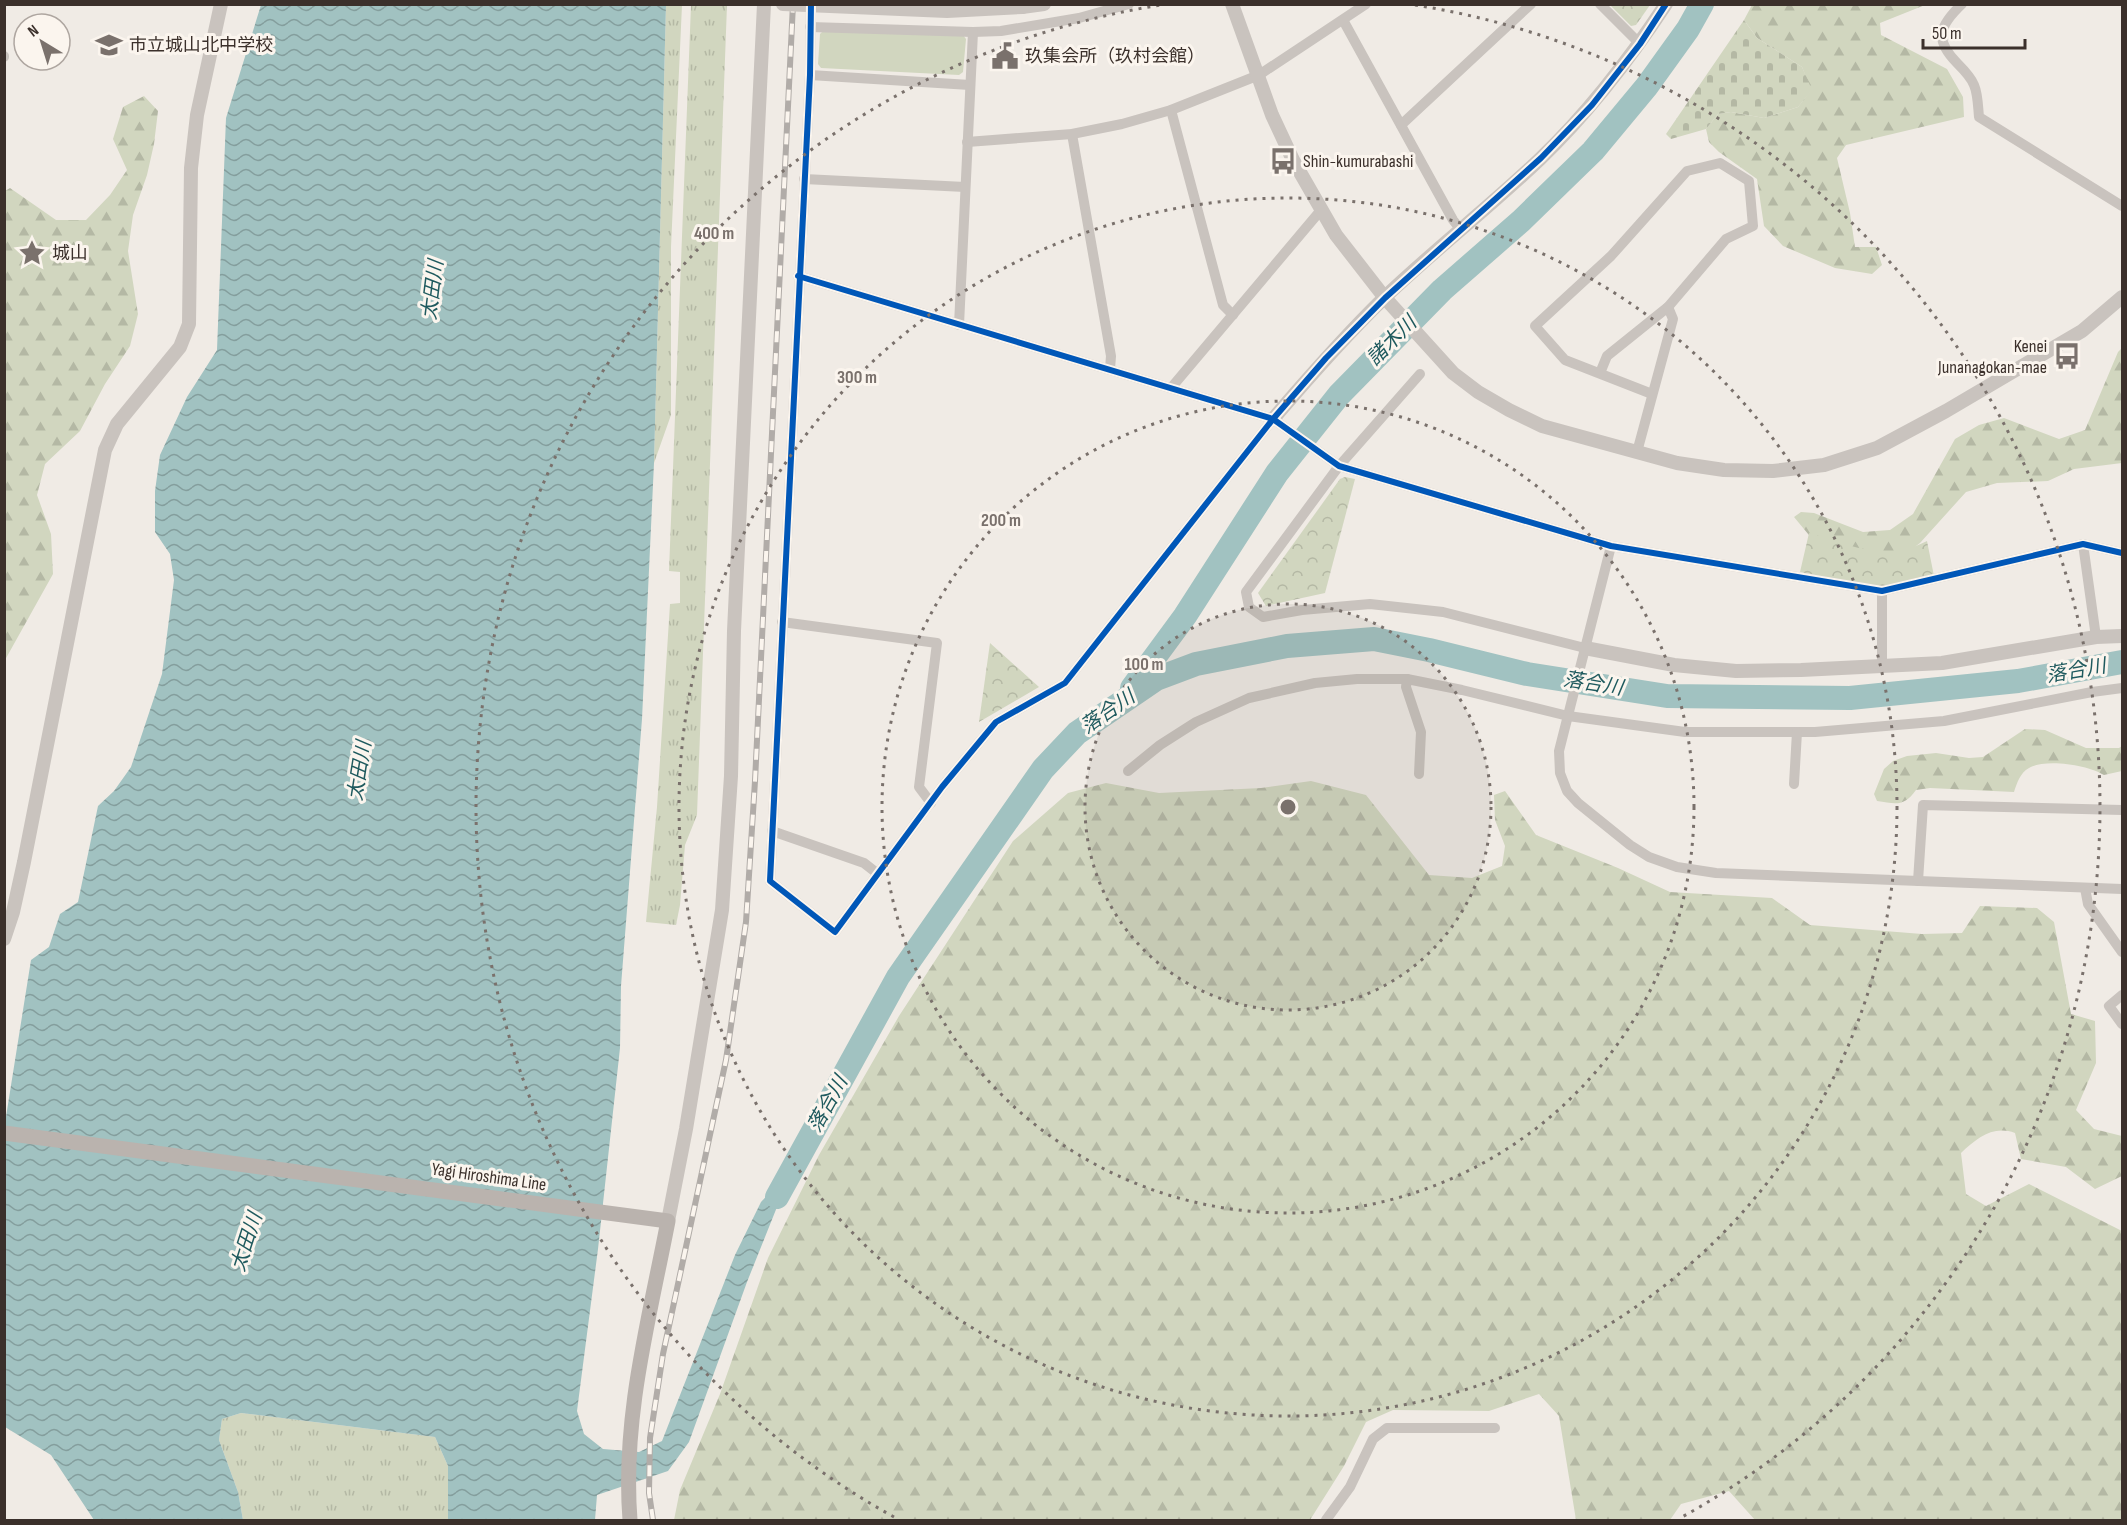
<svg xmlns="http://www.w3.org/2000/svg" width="2127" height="1525" viewBox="0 0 2127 1525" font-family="'Sofia Sans Condensed','Noto Sans JP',sans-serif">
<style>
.grass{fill:url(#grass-tufts)}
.forest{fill:url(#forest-firs)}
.cemetery{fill:url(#cemetery-stones)}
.park{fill:url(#park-crowns)}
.garden{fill:#d1d6bf}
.water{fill:url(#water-waves)}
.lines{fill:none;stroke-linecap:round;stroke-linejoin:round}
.river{stroke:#a1c2c1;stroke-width:24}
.minor{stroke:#c9c3be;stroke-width:10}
.tertiary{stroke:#c9c3be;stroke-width:14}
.secondary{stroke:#bab3ae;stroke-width:15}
.rail-casing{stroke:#b1aca8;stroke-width:6}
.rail{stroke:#fbf5ee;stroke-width:4;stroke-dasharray:11;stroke-linecap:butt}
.tertiary-bridge{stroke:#c9c3be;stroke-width:14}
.cycleway-casing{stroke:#fbf5ee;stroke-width:10}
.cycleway{stroke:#0057b8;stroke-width:6}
.ring{fill:none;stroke:#7a716c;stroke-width:3;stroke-dasharray:3 6}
.labels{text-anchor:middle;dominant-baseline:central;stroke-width:6;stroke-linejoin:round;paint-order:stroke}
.poi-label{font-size:18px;fill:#3b302b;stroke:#fbf5ee;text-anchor:start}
.street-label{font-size:18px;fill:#3b302b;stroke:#fbf5ee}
.water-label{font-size:20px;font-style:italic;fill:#1f5a5e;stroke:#fbf5ee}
.centre{fill:#7a716c;stroke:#fbf5ee;stroke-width:3}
.ring-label{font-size:18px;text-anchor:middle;font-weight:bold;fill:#7a716c;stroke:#fbf5ee;stroke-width:6;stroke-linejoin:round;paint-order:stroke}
</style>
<defs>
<pattern id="grass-tufts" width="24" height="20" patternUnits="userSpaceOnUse" patternTransform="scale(1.5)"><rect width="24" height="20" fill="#d1d6bf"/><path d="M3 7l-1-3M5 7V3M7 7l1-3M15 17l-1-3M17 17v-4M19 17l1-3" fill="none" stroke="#b4b8a4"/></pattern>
<pattern id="forest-firs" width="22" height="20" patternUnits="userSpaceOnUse" patternTransform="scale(1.5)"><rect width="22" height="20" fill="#d1d6bf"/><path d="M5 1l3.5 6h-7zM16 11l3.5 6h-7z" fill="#b4b8a4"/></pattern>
<pattern id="cemetery-stones" width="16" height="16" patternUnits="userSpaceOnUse" patternTransform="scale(1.5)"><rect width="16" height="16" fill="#d1d6bf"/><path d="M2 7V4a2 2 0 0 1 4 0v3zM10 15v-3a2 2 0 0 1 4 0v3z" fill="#b4b8a4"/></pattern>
<pattern id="park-crowns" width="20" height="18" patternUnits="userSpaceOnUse" patternTransform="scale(1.5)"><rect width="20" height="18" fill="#d1d6bf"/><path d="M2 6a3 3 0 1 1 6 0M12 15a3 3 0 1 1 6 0" fill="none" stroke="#b4b8a4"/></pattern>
<pattern id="water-waves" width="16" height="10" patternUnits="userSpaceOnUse" patternTransform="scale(1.5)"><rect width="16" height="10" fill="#a1c2c1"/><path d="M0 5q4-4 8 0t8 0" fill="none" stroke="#849e9d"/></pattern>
</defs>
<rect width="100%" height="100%" fill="#f0ebe5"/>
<g class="grass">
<polygon points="666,5 682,5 671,247 671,415 654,463"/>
<polygon points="691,5 727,5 697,815 685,845 680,905 676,925 646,922 657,807 670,604 680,603 680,572 669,571"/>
<polygon points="241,1413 435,1437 448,1466 448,1520 243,1520 238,1492 219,1440 222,1419"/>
</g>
<g class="forest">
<polygon points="1752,5 1925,5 1880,23 1881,35 1947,69 1963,97 1964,117 1846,145 1837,158 1850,213 1855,247 1876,247 1882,265 1872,274 1835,268 1783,246 1764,226 1757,179 1719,152 1709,142 1706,129 1718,114 1731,112 1764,118 1798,107 1811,90 1802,67 1757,38 1744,20"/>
<polygon points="144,96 158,111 154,144 147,175 133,215 128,251 138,314 130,346 105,384 80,431 45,464 37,495 51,534 53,574 5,660 5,191 10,188 56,220 86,220 110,195 127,170 113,139 123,107"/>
<polygon points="2122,348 2122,463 2074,469 2048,481 1997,483 1966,492 1920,543 1890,566 1818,546 1794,517 1801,512 1814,513 1863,532 1890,530 1913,514 1955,439 1979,425 2004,418 2059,439 2085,430 2118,352"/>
<path d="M2025,729L2045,730L2086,748H2119L2122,746V771L2104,775C2089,765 2045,758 2029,768C2020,773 2017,783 2014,792L1930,788L1916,790C1904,807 1896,804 1877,801L1874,794L1884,769L1893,761L1907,756L1936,753L1969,758L1983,757Z"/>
<path d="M1311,781L1366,795L1429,875L1472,878L1502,866L1505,846L1495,820L1494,795L1505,791L1536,835L1618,868L1670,892L1772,898L1810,925L1922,934L1962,933L1980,906L2037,908L2054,922L2071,1014L2095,1021L2096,1063L2076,1110L2094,1129L2122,1136V1176L2095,1189L2066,1167L2021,1159L2015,1133C1993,1125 1977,1138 1961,1153L1966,1194L1986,1206L2029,1184L2122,1231V1520H1755L1729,1491L1681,1504L1670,1520H1576L1559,1416L1539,1394L1489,1411L1393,1410L1366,1422L1344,1466L1310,1520H674L680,1490L720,1394L768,1258L819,1155L899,1016L1013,841L1068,793L1106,783L1159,793L1261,788Z"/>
</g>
<polygon class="cemetery" points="1744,20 1757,38 1802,67 1812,90 1798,107 1764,118 1731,112 1718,114 1706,129 1671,139 1666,134"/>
<g class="park">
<polygon points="1610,5 1650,5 1636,25 1631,26"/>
<polygon points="1345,477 1355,479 1325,593 1266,606 1258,593 1340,479"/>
<path d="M1809,533C1851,545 1885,563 1927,541L1934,576L1882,588L1800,572Z"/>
<polygon points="990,643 1039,687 979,722"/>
</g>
<polygon class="garden" points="823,31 963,35 966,39 963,72 959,75 821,68 818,64 820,34"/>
<polygon class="water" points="261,5 666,5 654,463 642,719 621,986 620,1048 598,1249 577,1411 584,1434 603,1449 639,1452 662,1441 735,1255 761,1202 793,1167 747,1282 689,1442 668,1471 597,1495 595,1520 448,1520 448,1466 435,1437 241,1413 222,1419 219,1440 238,1492 243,1520 94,1520 51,1455 5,1427 5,1123 31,960 49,947 60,914 78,902 98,806 114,791 131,767 162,674 174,580 170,554 155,532 155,491 160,455 187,397 217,350 226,118"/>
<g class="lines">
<g class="river">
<polyline points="1132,688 1185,616 1277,473 1339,395 1442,290 1521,221 1593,151 1647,86 1688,29 1702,4"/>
<polyline points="777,1197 898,977 1043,769 1077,733 1156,679 1196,664 1287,646 1374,639 1429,650 1527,674 1667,696 1850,698 2018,681 2122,662"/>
</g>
<g class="minor">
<polyline points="811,4 810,75 770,881 835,932 942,787 996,722 1065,683 1273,419"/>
<polyline points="1600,4 1640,44"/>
<path d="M1962,4C1940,25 1933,39 1957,63C1963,69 1971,77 1974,85C1978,94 1978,107 1979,117L2122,206"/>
<polyline points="1343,20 1453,220 1461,230"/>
<polyline points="810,27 973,32 1001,31 1079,18 1129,4"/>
<polyline points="4,56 4,57"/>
<polyline points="810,75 970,85"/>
<polyline points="1171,110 1223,305 1233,315"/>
<polyline points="1401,125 1531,4"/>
<polyline points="1072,134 1111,356 1110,369"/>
<polyline points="967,142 1072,134 1122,124 1171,110 1259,75 1366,4"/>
<polyline points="804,179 965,187"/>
<polyline points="798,276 1273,419 1339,466 1611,546 1882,591 2083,544 2122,553"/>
<polyline points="959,325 973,32"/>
<polyline points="1600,373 1607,356 1668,307 1726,239 1753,226 1749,181 1720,163 1687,171 1611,256 1535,326 1565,360 1652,394"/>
<polyline points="1420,374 1339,466 1246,592 1249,607 1263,617 1302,610 1370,604 1443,612 1585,648"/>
<polyline points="1171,388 1321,210"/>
<polyline points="1637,452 1673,319 1668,307"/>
<polyline points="2083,544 2096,637"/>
<polyline points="1611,546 1559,751 1560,773 1567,791 1578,803 1630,845 1649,857 1677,867 1716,873 2122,889"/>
<polyline points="1882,591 1882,666"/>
<polyline points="782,622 937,643 919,787 931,803"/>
<polyline points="1407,679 1406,687 1421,732 1419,774"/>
<polyline points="1128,771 1160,745 1196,722 1249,698 1315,683 1357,679 1407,679 1462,690 1568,716 1685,732 1815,732 1944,721 2092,692 2122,688"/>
<polyline points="1794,784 1797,732"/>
<polyline points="772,831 864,863 878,874"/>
<polyline points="1918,881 1923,805 2122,810"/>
<polyline points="2085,888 2088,904 2122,952"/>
<polyline points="2122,995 2109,1006 2122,1024"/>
<polyline points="1326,1520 1350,1487 1373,1439 1387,1428 1495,1428"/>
</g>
<g class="tertiary">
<polyline points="1232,4 1272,115 1293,160 1336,235 1385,298 1453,373 1478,392 1509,410 1542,426 1677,463 1724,470 1773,471 1824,465 1877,448 1946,411 2082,331 2122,297"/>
<polyline points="1022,7 1044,4"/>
<path d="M1273,419C1309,377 1345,336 1384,298C1434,250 1490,207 1540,159C1588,113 1629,60 1666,4"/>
<polyline points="1585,648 1674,665 1736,671 1801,670 1942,663 2096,637 2122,636"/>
<polyline points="4,939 13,912 24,862 105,450 117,424 180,347 189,324 191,168 197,115 221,4"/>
<polyline points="668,1221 686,1129 722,910 731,776 734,631 764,4"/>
</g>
<path class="secondary" d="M4,1133L668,1221C649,1320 622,1418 630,1520"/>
<defs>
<polyline id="rail" points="653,1520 649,1493 650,1438 663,1354 726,1060 746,922 755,781 793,4"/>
</defs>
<use href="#rail" class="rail-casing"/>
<use href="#rail" class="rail"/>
<polyline class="tertiary-bridge" points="783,4 947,11 1022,7"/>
<defs>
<g id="cycleway">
<polyline points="811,4 810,75 770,881 835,932 942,787 996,722 1065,683 1273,419 1326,358 1385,298 1541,158 1592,105 1640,44 1666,4"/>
<polyline points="798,276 1273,419 1339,466 1611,546 1882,591 2083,544 2122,553"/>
</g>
</defs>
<use href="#cycleway" class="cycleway-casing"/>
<use href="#cycleway" class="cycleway"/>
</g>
<circle cx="1288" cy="807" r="203" fill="#7a716c" fill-opacity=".12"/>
<g class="ring">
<circle cx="1288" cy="807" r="203"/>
<circle cx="1288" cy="807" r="406"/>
<circle cx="1288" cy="807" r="609"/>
<path d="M894 1517A812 812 0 0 1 1161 5M1415 5A812 812 0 0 1 1682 1517"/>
</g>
<defs>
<symbol id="school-bare" viewBox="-9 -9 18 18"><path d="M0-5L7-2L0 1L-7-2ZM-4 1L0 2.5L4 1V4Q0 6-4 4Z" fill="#7a716c" stroke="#fbf5ee" stroke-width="2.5" paint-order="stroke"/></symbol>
<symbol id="civic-bare" viewBox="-9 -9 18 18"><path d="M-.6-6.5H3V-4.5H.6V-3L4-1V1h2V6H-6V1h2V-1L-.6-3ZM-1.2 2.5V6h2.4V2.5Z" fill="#7a716c" stroke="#fbf5ee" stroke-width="2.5" paint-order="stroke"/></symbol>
<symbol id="bus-bare" viewBox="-9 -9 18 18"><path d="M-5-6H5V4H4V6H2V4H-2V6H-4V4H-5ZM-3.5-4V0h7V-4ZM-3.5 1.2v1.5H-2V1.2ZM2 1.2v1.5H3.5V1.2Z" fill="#7a716c" stroke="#fbf5ee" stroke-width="2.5" paint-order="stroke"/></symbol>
<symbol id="sight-bare" viewBox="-9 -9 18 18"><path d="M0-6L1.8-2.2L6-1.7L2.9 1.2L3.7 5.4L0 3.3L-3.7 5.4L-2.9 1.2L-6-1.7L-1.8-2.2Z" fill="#7a716c" stroke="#fbf5ee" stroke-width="2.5" paint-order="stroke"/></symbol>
</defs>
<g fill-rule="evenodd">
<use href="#school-bare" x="90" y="26" width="38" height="38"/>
<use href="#civic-bare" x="986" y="37" width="38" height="38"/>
<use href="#bus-bare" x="1264" y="142" width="38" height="38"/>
<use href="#sight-bare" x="13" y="234" width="38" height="38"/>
<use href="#bus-bare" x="2048" y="337" width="38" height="38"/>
</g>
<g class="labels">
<g class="poi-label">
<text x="129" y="45">市立城山北中学校</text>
<text x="1025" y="56">玖集会所（玖村会館）</text>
<text x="1303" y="161">Shin-kumurabashi</text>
<text x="52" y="253">城山</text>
<text x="2047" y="346" text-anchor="end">Kenei<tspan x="2047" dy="21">Junanagokan-mae</tspan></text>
</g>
<g class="street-label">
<text transform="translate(489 1177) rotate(8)">Yagi Hiroshima Line</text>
</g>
<g class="water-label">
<text transform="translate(433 290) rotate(-83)">太田川</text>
<text transform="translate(1392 341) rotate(-45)">諸木川</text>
<text transform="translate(2076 671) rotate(-10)">落合川</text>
<text transform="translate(1593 684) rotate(9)">落合川</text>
<text transform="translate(1108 712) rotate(-35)">落合川</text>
<text transform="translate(360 771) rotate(-81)">太田川</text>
<text transform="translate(828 1104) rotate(-61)">落合川</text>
<text transform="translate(247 1242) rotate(-72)">太田川</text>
</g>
</g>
<circle cx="1288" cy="807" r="9" class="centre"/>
<g class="ring-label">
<text x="714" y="239">400 m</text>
<text x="857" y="383">300 m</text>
<text x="1001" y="526">200 m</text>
<text x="1144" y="670">100 m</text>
</g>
<rect width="2127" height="1525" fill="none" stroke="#3b302b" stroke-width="12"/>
<g transform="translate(42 42) rotate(322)"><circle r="28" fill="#fbf5ee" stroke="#aea6a0" stroke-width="1.5"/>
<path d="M0-4.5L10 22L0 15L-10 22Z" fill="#7a716c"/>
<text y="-9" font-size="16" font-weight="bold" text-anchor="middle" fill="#3b302b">N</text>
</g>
<path d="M1923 39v9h102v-9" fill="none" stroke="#3b302b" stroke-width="3"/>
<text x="1932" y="39" font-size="18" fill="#3b302b" stroke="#fbf5ee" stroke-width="4.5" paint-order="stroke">50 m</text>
</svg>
